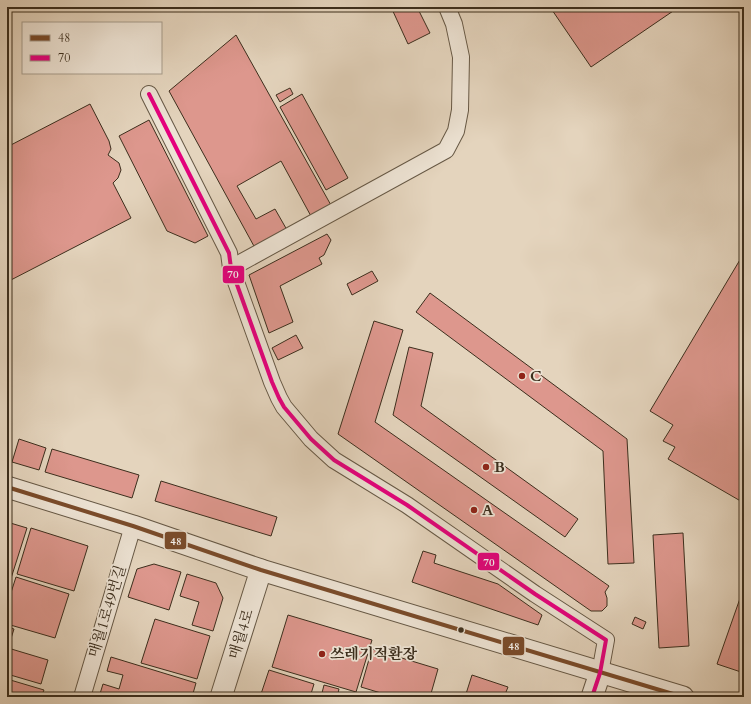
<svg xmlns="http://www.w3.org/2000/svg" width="751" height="704" viewBox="0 0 751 704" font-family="Cardo,'Noto Serif KR',serif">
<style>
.building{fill:#dd978d;stroke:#3c2e1d}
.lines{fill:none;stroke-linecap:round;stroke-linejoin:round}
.minor-casing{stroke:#665845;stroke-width:18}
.tertiary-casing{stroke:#665845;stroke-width:23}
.minor{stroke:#ede3d4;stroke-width:16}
.tertiary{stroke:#ede3d4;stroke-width:21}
.bus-1-casing{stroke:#ede3d4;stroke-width:7}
.bus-2-casing{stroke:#ede3d4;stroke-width:7}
.bus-1{stroke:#7a4b2a;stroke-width:4}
.bus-2{stroke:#e5007d;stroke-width:4}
.poi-dot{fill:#8f2418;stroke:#ede3d4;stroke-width:1.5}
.bus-dot{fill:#3c2e1d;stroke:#ede3d4;stroke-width:1.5}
.labels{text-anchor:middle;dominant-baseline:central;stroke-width:3.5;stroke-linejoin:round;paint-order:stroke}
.poi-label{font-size:15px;font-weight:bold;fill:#3c2e1d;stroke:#ede3d4;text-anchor:start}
.street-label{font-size:15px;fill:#3c2e1d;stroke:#ede3d4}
.line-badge{stroke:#ede3d4;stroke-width:1.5}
.badge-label{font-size:11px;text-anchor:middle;font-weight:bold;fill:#fff}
</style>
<rect width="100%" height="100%" fill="#e4d4bd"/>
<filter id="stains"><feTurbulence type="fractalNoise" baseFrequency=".005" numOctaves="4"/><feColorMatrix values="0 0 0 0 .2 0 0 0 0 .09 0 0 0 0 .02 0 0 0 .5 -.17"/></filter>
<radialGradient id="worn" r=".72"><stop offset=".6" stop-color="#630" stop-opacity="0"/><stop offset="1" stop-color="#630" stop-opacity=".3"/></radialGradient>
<g class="building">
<polygon points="391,7 417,7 430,33 408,44"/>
<polygon points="550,7 679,7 591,67"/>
<polygon points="236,35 332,207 312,218 281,161 237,186 256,219 275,209 287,230 255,248 169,91"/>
<polygon points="290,88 293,94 280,102 276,95"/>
<polygon points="302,94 348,178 326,190 280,107"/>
<polygon points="90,104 109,141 111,149 108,155 119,163 121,170 118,178 113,183 131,218 7,282 7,147"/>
<polygon points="149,120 208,236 195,243 167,231 119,136"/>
<polygon points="327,234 331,240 324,255 319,258 322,264 280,286 293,322 269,333 249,275"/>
<polygon points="744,253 744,503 668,459 675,447 663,441 673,425 650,411"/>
<polygon points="372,271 378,281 352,295 347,284"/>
<polygon points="430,293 627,439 634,563 608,564 603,451 416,312"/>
<polygon points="374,321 403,330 375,422 609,586 605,592 607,598 607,606 602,611 591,611 338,434"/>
<polygon points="296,335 303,348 278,360 272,348"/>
<polygon points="409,347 433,353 421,406 578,519 565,537 393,415"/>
<polygon points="19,439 46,448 39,470 12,462"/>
<polygon points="52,449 139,475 132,498 45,472"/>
<polygon points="161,481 277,517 271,536 155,501"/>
<polygon points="7,522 27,528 7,591"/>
<polygon points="31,528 88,546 74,591 17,574"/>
<polygon points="683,533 689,646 659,648 653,535"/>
<polygon points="423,551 436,555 434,563 498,584 542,615 538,625 412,582"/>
<polygon points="154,564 181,572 169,610 128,597 137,569"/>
<polygon points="187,574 216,583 223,598 213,631 192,625 199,602 180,596"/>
<polygon points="16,577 69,594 55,638 7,624 7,605"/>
<polygon points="744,587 744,673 717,664"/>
<polygon points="288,615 372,640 356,692 272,667"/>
<polygon points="635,617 646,622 643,629 632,624"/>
<polygon points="155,619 210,636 197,679 141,663"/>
<polygon points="7,627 14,629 8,648 48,660 41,684 7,674"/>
<polygon points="372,649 438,669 430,697 394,697 361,687"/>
<polygon points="111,657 196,683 192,697 99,697 103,684 119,689 123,675 107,671"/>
<polygon points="269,670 314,684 310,697 260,697"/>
<polygon points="472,675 508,687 504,697 465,697"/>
<polygon points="7,679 44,690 41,697 7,697"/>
<polygon points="324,685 339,689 337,697 321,697"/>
</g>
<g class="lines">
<defs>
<g id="minor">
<polyline points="149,94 229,253 231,268 272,382 279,398 284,407 311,439 334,460 407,505 535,594 606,640 600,673"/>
<polyline points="231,268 446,150 456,131 460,110 461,57 454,24 447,7"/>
<polyline points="82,697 133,526"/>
</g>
<g id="tertiary">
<polyline points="7,487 133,526 261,570 683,697"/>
<polyline points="221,697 261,570"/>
<polyline points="592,697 600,673"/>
</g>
</defs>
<use href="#minor" class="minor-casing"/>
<use href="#tertiary" class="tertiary-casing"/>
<use href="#minor" class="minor"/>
<use href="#tertiary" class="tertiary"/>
<defs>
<polyline id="bus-1" points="7,487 133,526 261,570 683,697"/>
<polyline id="bus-2" points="149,94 229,253 231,268 272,382 279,398 284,407 311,439 334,460 407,505 535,594 606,640 600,673 592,697"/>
</defs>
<use href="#bus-1" class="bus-1-casing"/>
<use href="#bus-2" class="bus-2-casing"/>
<use href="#bus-1" class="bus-1"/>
<use href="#bus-2" class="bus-2"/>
</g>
<g class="poi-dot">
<circle cx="522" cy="376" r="4"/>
<circle cx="486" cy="467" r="4"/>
<circle cx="474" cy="510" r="4"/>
<circle cx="322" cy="654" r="4"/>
</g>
<circle class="bus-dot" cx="461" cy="630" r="3.5"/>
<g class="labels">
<g class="poi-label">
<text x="530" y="376">C</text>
<text x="494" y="467">B</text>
<text x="482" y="510">A</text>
<text x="330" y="654">쓰레기적환장</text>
</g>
<g class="street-label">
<text transform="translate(107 611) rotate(-73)">매월1로49번길</text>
<text transform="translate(241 634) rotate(-73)">매월4로</text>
</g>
</g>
<g class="line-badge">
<rect x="222" y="265" width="23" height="19" rx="4" fill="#e5007d"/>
<rect x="164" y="531" width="23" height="19" rx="4" fill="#7a4b2a"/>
<rect x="477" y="552" width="23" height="19" rx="4" fill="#e5007d"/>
<rect x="502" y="636" width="23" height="20" rx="4" fill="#7a4b2a"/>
</g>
<g class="badge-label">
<text x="233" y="278">70</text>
<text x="176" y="545">48</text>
<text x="489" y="566">70</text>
<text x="514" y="650">48</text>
</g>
<rect width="751" height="704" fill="none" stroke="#e4d4bd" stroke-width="24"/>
<rect x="8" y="8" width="735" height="688" fill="none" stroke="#3c2e1d" stroke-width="2"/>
<rect x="12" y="12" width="727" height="680" fill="none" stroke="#3c2e1d"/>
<rect x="22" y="22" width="140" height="52" fill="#ede3d4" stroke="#a69b8b"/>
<rect x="30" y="35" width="20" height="6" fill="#7a4b2a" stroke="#a69b8b"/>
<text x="58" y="42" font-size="12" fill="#3c2e1d">48</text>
<rect x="30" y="55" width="20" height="6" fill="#e5007d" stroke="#a69b8b"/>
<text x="58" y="62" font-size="12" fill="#3c2e1d">70</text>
<rect width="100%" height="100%" filter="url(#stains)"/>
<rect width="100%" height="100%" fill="url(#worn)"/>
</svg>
